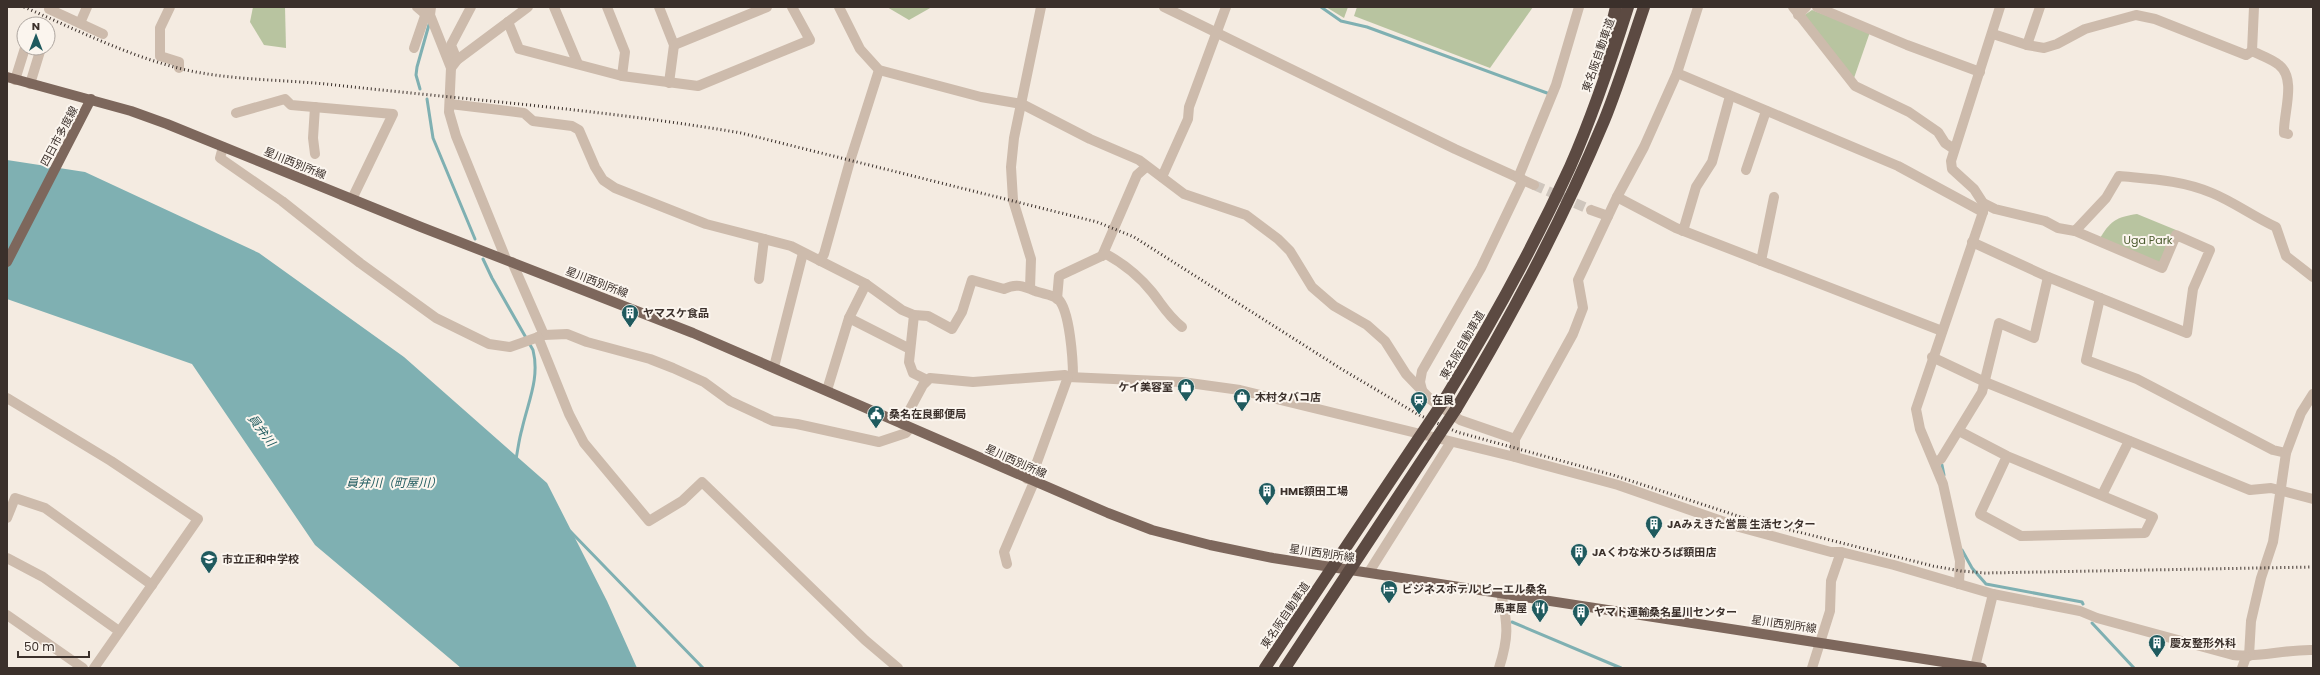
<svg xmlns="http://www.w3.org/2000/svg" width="2320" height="675" viewBox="0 0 2320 675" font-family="Poppins,'Noto Sans JP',sans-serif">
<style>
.green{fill:#b8c4a0}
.water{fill:#7fb0b2}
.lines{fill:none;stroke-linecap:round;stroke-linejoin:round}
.stream{stroke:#7fb0b2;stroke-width:3}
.minor-tunnel{stroke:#cfc6bd;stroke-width:10;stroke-dasharray:10 5;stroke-linecap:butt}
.minor{stroke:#cdbbac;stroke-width:10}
.major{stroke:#7d675c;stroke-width:10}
.highway{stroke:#5c4a42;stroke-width:12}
.rail{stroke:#3b302b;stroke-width:3;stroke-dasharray:1 3;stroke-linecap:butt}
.highway-bridge{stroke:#5c4a42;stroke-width:12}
.labels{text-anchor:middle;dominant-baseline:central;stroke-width:4;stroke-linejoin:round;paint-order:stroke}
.street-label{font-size:11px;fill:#3b302b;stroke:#fbf5ee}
.park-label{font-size:11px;fill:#4a5a2e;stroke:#fbf5ee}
.poi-label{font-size:11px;font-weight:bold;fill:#3b302b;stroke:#fbf5ee;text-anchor:start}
.water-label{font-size:12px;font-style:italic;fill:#1f5a5e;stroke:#fbf5ee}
</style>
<rect width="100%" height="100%" fill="#f4ebe1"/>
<g class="green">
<polygon points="253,7 285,7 286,48 264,45 250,22"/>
<polygon points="887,7 932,7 909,20"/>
<polygon points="1326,7 1348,7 1344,18"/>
<polygon points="1357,7 1533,7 1490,68 1354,16"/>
<polygon points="1812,10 1870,32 1854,78 1803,16"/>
<path d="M2137,214L2176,230L2161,266L2099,240C2110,221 2116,217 2137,214Z"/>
</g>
<polygon class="water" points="7,160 85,172 259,253 404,357 547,483 607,601 637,668 461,668 315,545 192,364 7,299"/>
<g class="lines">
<g class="stream">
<polyline points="1321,7 1341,21 1367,27 1547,93"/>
<polyline points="420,89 416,75 417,67 430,21"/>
<polyline points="427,99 433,138 475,239"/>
<path d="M483,259L492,278L533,350C540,378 528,402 522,429C519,439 518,449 516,459"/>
<polyline points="1942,465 1944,475"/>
<polyline points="570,531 703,668"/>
<polyline points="1962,550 1972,568 1986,584 2082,602 2083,604"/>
<polyline points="1512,622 1621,668"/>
<polyline points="2092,623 2134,668"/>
</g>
<polyline class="minor-tunnel" points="1534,185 1591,210"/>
<g class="minor">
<polyline points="170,7 160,28 160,56 179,62 179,68"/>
<polyline points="417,7 424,13 430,13"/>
<polyline points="431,7 430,15 451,68 449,112 456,136 506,259"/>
<polyline points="554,7 578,64"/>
<polyline points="607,7 625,52 622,76"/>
<polyline points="659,7 674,45 669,83"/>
<polyline points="839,7 860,49 879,70 981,97 1022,104 1090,139 1139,160 1184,194 1246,215 1278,239 1290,251 1312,287 1334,306 1367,325 1385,341 1406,374 1431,400 1460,420 1515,439"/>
<polyline points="1164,7 1455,149 1534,185"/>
<polyline points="1793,7 1855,86 1909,112 1938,132 1945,143 1954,149"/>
<polyline points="1817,7 1907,45 1980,72"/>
<path d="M2000,7L1951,161L1952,169L1974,189L1983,203L1995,209L2045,221L2058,228L2075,231L2106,198L2119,176C2150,179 2182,180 2212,193C2234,202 2254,217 2276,227L2286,256L2313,277"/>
<polyline points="49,9 103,34"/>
<polyline points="1798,15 1806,7"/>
<polyline points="508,22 519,49 622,76 698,86 810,40 792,7"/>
<polyline points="80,23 87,7"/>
<polyline points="1993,34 2027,45 2044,48 2057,44 2085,29 2136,15 2155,19 2246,55 2252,51 2254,7"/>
<polyline points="674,45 767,7"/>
<polyline points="2027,45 2040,7"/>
<polyline points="414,48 426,13"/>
<path d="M2252,51C2260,55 2272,59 2279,65C2297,79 2283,114 2284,133L2288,134"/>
<polyline points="457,60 451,45 471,7"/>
<polyline points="451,68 457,60 528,7"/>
<polyline points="1677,73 1898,166 1983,212"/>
<polyline points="15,80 25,48"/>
<polyline points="30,84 41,48"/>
<path d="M450,104L524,113L533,121L572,126L579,130L595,167L603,180L615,188L706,224L791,246L866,284L902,310L914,315L928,316L952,329L962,312L972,280L1004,289C1016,283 1023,286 1035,291C1042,294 1052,294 1058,299C1070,310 1073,361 1073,377"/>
<polyline points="315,107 313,138 315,154"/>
<polyline points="236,113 285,99 291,105 393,114 352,199"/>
<polyline points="223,147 220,158 282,201 360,263 436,318 489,344 510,347 544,335 567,334 587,342 650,359 673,368 704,382 730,401 773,421 797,424 879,442 906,433 910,428"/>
<polyline points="1746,170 1766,111"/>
<polyline points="1162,177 1188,119 1189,107 1226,7"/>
<polyline points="1518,178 1556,85 1579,7"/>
<polyline points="1617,197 1676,228 1942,331"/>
<polyline points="1591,210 1608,216"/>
<polyline points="1683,231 1696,187 1712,162 1730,96"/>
<polyline points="2075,231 2162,268 2176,235 2210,250 2193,289 2187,333 2100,298 2086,360 2137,379 2273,450 2286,453"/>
<polyline points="1972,242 2048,277 2100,298"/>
<polyline points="1102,256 1137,175 1146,167"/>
<polyline points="820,261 824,254 850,161 879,70"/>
<polyline points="1761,261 1774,197"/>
<polyline points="512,262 544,335"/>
<polyline points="759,279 764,239"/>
<polyline points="1030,288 1031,259 1013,200 1011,167 1014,138 1041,7"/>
<path d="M1057,299L1059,276L1106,254C1124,264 1139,276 1152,292C1163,306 1168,316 1182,327"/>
<polyline points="914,315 909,362 913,373 927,380"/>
<polyline points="849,318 910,349"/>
<polyline points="538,337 569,414 584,443 649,521 682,501 702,482 865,640 898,668"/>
<polyline points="1932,357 1985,382 2250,490 2271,488 2313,499"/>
<polyline points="774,367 803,253"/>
<polyline points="827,390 849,318 866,284"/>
<polyline points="1422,390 1420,382 1422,371 1481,268 1523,180"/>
<polyline points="7,398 111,461 198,519 94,668"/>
<path d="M902,424L923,385L930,378L973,382L1065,375L1068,377L1182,382L1240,390L1515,457L1618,485L1739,527L1831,552H1841L1894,565L1993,594L2080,611L2097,618L2233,655C2258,658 2287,649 2313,650"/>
<polyline points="1959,431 2007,456 2153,517 2145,533 2021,536 1980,514 2007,456"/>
<polyline points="1515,457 1515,439 1573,334 1583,308 1578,280 1617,197 1644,147 1677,73 1698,7"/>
<polyline points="1935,462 1941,459 1982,392 1999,323 2034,338 2048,277"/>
<polyline points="1027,479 1037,462 1068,377"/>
<polyline points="2102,495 2129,441"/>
<polyline points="7,518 15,498 45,508 152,585"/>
<polyline points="7,558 43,577 119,631"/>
<polyline points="1007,564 1004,552 1034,482"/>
<polyline points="1369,572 1451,442"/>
<polyline points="1959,584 1960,561 1943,484 1920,429 1916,409 1983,212 1983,203"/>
<polyline points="7,615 83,668"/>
<polyline points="2249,656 2251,621 2261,578 2273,542 2286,453 2301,413 2313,394"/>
<polyline points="1975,667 1993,594"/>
<path d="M1499,668C1509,637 1508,625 1501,593"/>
<polyline points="1812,668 1830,611 1831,581 1841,552"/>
<polyline points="2242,668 2246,657"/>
</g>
<g class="major">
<polyline points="7,77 131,111 167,124 421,227 693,333 1108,513 1152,530 1210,545 1273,558 1982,668"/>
<polyline points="7,262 91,99"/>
</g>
<g class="highway">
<polyline points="1601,70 1616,7"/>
<path d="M1443,402C1490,326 1533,248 1570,167C1593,115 1611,61 1628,7"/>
<path d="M1456,409C1512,316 1562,221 1604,121C1619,84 1631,45 1644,7"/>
</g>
<path class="rail" d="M24,7C75,29 124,54 178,68C229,81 283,79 335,85C470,100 607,110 741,133L1097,222L1134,237L1343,370L1419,415L1457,432L1613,475L1747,519L1933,566L1961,571L1985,573L2313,567"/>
<g class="highway-bridge">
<polyline points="1265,668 1443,402"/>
<polyline points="1285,668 1456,409"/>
</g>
</g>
<defs>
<symbol id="building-pin" viewBox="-11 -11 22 30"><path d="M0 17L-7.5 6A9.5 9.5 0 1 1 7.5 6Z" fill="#1f5a5e" stroke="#fbf5ee"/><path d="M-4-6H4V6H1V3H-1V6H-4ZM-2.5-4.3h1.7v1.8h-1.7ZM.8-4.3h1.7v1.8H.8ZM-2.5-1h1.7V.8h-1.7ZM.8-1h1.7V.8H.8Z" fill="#fff"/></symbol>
<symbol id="shop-pin" viewBox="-11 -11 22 30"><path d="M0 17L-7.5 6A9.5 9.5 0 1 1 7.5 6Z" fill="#1f5a5e" stroke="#fbf5ee"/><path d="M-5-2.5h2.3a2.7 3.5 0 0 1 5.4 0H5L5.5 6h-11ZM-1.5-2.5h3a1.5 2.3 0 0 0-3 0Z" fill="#fff"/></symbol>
<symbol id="station-pin" viewBox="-11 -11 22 30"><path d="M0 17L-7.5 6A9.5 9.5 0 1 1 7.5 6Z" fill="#1f5a5e" stroke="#fbf5ee"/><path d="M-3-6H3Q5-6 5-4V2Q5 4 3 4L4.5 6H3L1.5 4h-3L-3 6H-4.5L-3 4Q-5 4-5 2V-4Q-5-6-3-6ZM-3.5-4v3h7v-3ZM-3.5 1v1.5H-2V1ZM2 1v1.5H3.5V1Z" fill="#fff"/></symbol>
<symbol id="civic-pin" viewBox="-11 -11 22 30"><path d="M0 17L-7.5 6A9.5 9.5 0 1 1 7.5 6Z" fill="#1f5a5e" stroke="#fbf5ee"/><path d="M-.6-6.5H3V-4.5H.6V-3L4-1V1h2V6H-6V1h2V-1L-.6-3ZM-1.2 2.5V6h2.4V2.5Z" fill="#fff"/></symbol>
<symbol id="school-pin" viewBox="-11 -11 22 30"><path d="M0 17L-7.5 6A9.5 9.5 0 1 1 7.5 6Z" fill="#1f5a5e" stroke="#fbf5ee"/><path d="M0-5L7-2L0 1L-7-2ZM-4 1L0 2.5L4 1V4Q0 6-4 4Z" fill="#fff"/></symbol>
<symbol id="hotel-pin" viewBox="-11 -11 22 30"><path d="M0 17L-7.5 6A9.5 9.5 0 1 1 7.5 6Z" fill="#1f5a5e" stroke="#fbf5ee"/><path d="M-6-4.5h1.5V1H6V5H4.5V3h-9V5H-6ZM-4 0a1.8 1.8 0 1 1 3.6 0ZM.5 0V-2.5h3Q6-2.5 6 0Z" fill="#fff"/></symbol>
<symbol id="restaurant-pin" viewBox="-11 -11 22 30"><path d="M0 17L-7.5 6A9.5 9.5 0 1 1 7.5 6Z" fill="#1f5a5e" stroke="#fbf5ee"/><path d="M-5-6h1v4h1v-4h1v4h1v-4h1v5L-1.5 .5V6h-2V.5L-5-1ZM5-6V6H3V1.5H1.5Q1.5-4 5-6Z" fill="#fff"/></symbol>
</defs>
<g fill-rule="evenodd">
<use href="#building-pin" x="620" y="303" width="20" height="27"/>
<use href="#shop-pin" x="1176" y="377" width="20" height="27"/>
<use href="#shop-pin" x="1232" y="387" width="20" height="27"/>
<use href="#station-pin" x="1409" y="390" width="20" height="27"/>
<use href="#civic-pin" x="866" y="404" width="20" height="27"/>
<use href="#building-pin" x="1257" y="481" width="20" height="27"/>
<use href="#building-pin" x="1644" y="514" width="20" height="27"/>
<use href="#building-pin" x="1569" y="542" width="20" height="27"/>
<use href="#school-pin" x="199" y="549" width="20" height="27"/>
<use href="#hotel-pin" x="1379" y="579" width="20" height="27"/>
<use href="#restaurant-pin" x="1530" y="598" width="20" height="27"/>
<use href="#building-pin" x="1571" y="602" width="20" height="27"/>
<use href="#building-pin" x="2147" y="633" width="20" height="27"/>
</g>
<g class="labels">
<g class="street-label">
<text transform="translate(1598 55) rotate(-71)">東名阪自動車道</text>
<text transform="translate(59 136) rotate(-62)">四日市多度線</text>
<text transform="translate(295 163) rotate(22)">星川西別所線</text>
<text transform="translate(597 282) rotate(21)">星川西別所線</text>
<text transform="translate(1462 345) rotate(-60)">東名阪自動車道</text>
<text transform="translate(1016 461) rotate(24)">星川西別所線</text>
<text transform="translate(1322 553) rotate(8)">星川西別所線</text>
<text transform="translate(1285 615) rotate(-56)">東名阪自動車道</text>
<text transform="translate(1784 624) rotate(8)">星川西別所線</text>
</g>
<g class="park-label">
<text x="2148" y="240">Uga Park</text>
</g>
<g class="poi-label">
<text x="643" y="313">ヤマスケ食品</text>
<text x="1173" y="387" text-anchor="end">ケイ美容室</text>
<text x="1255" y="397">木村タバコ店</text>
<text x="1432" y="400">在良</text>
<text x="889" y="414">桑名在良郵便局</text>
<text x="1280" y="491">HME額田工場</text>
<text x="1667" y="524">JAみえきた営農 生活センター</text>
<text x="1592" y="552">JAくわな米ひろば額田店</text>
<text x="222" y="559">市立正和中学校</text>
<text x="1402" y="589">ビジネスホテル ピーエル桑名</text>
<text x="1527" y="608" text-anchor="end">馬車屋</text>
<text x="1594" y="612">ヤマト運輸桑名星川センター</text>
<text x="2170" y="643">慶友整形外科</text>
</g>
<g class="water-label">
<text transform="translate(262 430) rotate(53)">員弁川</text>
<text x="394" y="482">員弁川（町屋川）</text>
</g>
</g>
<rect width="2320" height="675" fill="none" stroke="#3b302b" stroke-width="16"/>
<g transform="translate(36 36)"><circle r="19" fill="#fbf5ee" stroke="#aea6a0"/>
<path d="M0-3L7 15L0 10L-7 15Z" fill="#1f5a5e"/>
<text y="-6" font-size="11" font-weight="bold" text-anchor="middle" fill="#3b302b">N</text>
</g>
<path d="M18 651v6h71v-6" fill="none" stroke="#3b302b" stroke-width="2"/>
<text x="24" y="651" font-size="12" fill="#3b302b" stroke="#fbf5ee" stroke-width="3" paint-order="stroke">50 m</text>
</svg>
